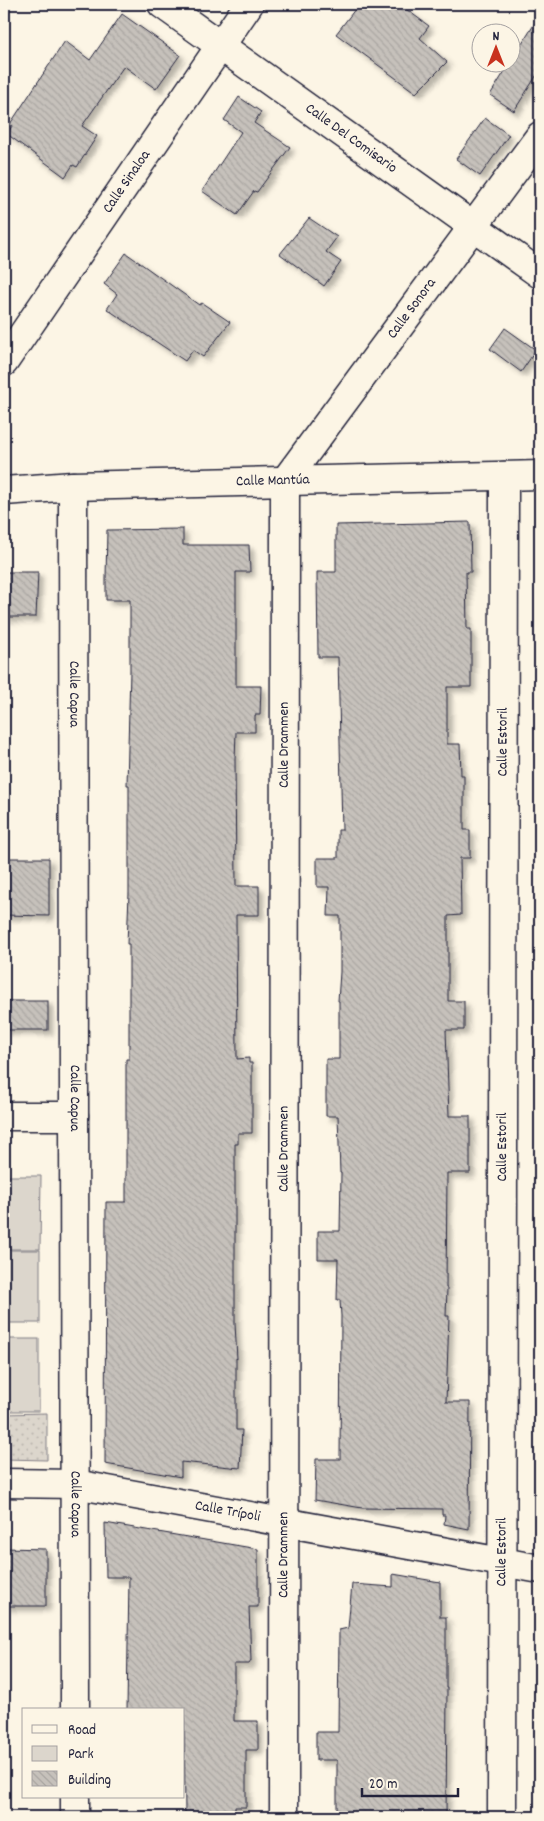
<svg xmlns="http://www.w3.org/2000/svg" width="544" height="1821" viewBox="0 0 544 1821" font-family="Dekko,sans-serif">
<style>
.grass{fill:url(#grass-dots);stroke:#7f7c84}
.green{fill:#dcd6cc;stroke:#7f7c84}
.building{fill:url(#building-back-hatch);stroke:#22223b;filter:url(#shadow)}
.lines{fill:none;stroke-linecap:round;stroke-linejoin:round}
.street-casing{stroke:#22223b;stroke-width:31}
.secondary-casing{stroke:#22223b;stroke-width:31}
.street{stroke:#fcf5e5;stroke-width:28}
.secondary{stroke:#fcf5e5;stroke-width:28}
.labels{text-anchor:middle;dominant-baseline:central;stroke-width:4;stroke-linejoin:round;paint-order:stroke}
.street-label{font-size:15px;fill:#22223b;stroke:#fcf5e5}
</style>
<defs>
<pattern id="grass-dots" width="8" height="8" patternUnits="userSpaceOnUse" patternTransform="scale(1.25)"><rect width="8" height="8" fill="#dcd6cc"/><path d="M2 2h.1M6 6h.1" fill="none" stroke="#bcb7b0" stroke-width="1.8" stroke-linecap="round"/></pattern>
<pattern id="building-back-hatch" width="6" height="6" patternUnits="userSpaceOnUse" patternTransform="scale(1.25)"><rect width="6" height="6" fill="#c6c1bb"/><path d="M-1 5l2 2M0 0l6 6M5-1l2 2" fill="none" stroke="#aaa6a2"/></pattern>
<filter id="shadow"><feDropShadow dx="4.5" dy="4.5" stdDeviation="2.5" flood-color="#0004"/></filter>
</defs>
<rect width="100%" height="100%" fill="#fcf5e5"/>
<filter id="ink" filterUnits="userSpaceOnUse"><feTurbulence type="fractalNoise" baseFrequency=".02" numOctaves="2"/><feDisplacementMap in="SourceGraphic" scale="10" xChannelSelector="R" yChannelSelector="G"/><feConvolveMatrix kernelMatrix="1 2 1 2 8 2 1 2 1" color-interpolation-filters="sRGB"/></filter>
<g filter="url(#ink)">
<polygon class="grass" points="47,1413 47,1460 4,1459 4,1414"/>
<g class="green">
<polygon points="4,1176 41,1176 40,1249 4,1249"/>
<rect x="4" y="1250" width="36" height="73"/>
<rect x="4" y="1339" width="35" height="72"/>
</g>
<g class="building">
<polygon points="359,4 399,4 429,26 420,38 447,62 416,93 336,34"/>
<polygon points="122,14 180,55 156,89 124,66 82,126 97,136 77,167 73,165 65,177 7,134 12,126 10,124 65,41 90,60"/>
<polygon points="540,15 540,70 514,111 490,95"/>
<polygon points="239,97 261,112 254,123 290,147 257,192 254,191 237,215 202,191 241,132 224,120"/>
<polygon points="485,118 509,135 480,176 456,159"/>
<polygon points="309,218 337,237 326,252 341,262 324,286 280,254"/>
<polygon points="126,253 199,305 202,303 230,322 203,357 193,350 185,361 107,309 117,294 104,284"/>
<polygon points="505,328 536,350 521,372 490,349"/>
<polygon points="470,522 471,572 466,572 467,629 471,629 471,687 447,687 447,744 460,744 461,775 464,775 464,830 470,830 470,858 460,858 461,915 448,916 448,1001 464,1001 464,1030 446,1030 449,1116 470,1116 470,1173 447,1173 446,1288 447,1288 446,1316 449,1316 446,1402 470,1402 469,1529 444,1524 445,1515 442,1515 442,1509 362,1508 315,1500 316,1459 340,1459 341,1316 340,1300 337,1300 338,1259 318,1259 318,1231 340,1231 341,1173 340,1173 338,1116 326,1116 326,1059 339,1059 339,1001 338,1001 340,972 340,916 328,916 329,887 317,887 317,858 338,858 338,830 342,830 338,657 318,657 317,572 336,572 336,525"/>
<polygon points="183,529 183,545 249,545 250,572 236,572 236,686 261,686 260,715 255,715 255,732 236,732 235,759 236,886 259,886 259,915 236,915 237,1059 249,1058 249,1063 252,1063 252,1133 238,1133 238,1144 235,1144 235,1324 237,1359 236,1358 236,1430 242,1430 240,1468 181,1462 181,1477 105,1464 106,1202 126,1202 126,1059 129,1059 129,944 127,944 129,893 129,785 127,785 130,671 130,600 106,600 106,578 107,530"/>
<polygon points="4,572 38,572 36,617 4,617"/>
<polygon points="4,858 49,858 49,916 4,915"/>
<rect x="4" y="1001" width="44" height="29"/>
<polygon points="105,1523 258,1549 258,1607 249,1607 251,1661 249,1664 234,1664 234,1721 258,1721 258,1750 246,1750 246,1807 235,1807 235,1817 185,1817 184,1710 127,1710 129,1577 106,1577"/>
<polygon points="4,1548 46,1549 46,1606 4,1606"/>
<polygon points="393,1574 440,1582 440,1617 446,1617 446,1688 447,1688 446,1817 337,1817 337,1760 316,1760 316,1732 338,1732 339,1630 348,1628 352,1584 393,1587"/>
</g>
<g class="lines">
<defs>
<g id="street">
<path id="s1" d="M162,4L540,274"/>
<path id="s2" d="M4,362L249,4"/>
<path id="s3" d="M73,486L75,1710"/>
<polyline points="4,1116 74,1116"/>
<path id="s4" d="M4,1483L75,1484L540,1569"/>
<polyline points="75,1797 75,1817"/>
<path id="s5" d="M284,1817L285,481L540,136"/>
<path id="s6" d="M502,1817L504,476"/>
</g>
<g id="secondary">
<path id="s7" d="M4,491L73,486L540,475"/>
</g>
</defs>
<use href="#street" class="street-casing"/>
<use href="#secondary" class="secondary-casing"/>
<use href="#street" class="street"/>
<use href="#secondary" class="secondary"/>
</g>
</g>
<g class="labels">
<g class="street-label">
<text stroke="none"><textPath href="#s1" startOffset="232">Calle Del Comisario</textPath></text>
<text stroke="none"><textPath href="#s2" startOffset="218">Calle Sinaloa</textPath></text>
<text stroke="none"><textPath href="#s5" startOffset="1550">Calle Sonora</textPath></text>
<text stroke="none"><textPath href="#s7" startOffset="269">Calle Mantúa</textPath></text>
<text stroke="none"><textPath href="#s3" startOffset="208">Calle Capua</textPath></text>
<text stroke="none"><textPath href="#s6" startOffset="1075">Calle Estoril</textPath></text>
<text stroke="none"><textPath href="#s5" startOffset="1072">Calle Drammen</textPath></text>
<text stroke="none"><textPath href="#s3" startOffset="612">Calle Capua</textPath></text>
<text stroke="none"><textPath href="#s6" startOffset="670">Calle Estoril</textPath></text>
<text stroke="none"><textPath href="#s5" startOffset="668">Calle Drammen</textPath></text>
<text stroke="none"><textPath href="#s3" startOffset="1018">Calle Capua</textPath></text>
<text stroke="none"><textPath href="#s4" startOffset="226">Calle Trípoli</textPath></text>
<text stroke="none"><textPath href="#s6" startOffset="265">Calle Estoril</textPath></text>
<text stroke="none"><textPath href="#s5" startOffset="262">Calle Drammen</textPath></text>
</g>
</g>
<rect width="544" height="1821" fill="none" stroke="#fcf5e5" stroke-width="20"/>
<rect x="10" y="10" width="524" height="1801" fill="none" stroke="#22223b" stroke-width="2" filter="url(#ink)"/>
<rect x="22" y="1708" width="162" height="90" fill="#fcf5e5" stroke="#a5a1a1"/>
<rect x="32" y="1725" width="25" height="8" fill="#fcf5e5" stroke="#a5a1a1"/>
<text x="68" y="1734" font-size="15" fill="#22223b">Road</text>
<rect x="32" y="1746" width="25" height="15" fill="#dcd6cc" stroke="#a5a1a1"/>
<text x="68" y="1758" font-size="15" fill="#22223b">Park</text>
<rect x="32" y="1771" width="25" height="15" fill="url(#building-back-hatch)" stroke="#a5a1a1"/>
<text x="68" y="1784" font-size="15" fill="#22223b">Building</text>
<g transform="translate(496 48)"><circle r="24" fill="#fcf5e5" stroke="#a5a1a1"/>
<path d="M0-4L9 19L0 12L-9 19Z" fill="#c8321e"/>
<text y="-8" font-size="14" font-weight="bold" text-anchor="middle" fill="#22223b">N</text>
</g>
<path d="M362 1788v8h96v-8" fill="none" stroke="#22223b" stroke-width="2.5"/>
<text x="369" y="1788" font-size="15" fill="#22223b" stroke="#fcf5e5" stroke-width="4" paint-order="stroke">20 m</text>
</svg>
